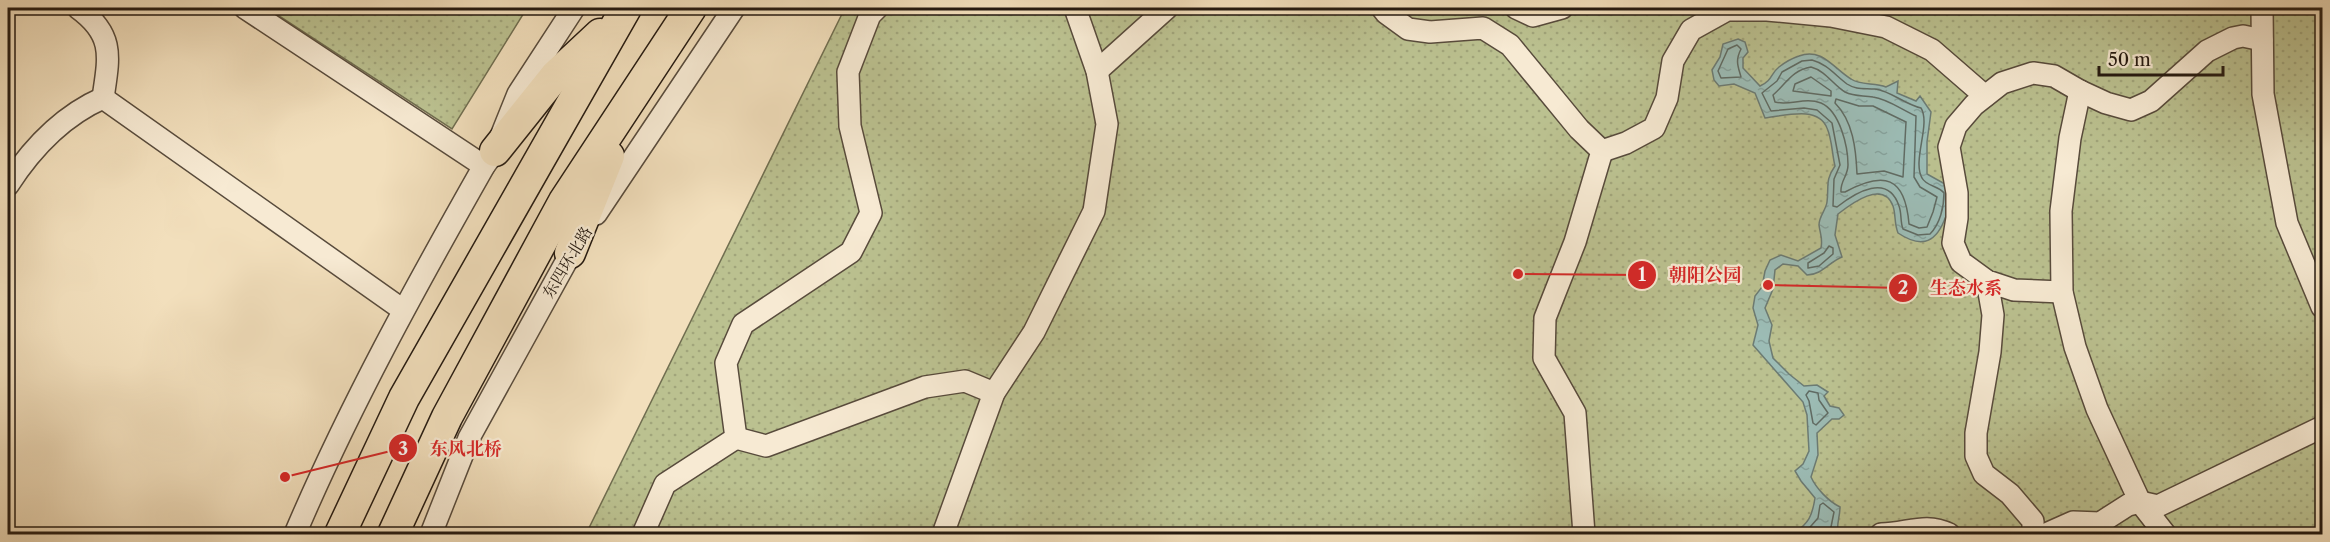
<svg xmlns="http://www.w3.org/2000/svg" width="2330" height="542" viewBox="0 0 2330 542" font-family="'Libre Caslon Text','Noto Serif SC',serif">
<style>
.park{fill:url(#park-dots);stroke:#706e50;stroke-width:1.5}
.water{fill:url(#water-ripples);stroke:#6c7b73;stroke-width:1.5}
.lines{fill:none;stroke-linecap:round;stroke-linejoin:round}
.shore{stroke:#606b63;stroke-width:1.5}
.minor-casing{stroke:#584b3c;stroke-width:24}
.highway-casing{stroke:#251a11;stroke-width:33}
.minor{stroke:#f7ead3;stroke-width:21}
.highway{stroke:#f2dfbc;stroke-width:30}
.labels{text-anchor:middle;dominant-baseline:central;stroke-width:4.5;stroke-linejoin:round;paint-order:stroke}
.street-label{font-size:16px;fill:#251a11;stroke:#f7ead3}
.leader{fill:none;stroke:#d62828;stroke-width:2}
.callout-dot{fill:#d62828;stroke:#f7ead3;stroke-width:2}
.mark-label{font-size:18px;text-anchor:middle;font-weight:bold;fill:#fff}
.callout-label{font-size:18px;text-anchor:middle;font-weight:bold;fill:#d62828;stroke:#f7ead3;stroke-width:4.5;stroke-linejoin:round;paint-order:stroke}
</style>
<defs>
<pattern id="park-dots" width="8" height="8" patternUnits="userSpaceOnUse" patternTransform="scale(1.5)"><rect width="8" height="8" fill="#bbc190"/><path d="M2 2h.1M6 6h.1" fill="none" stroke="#a1a57b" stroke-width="1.8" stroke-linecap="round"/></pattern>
<pattern id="water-ripples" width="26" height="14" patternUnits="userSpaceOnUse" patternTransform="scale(1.5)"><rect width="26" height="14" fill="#9cbcb5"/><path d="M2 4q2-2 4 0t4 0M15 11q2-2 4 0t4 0" fill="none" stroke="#86a19b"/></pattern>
</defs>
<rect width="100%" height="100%" fill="#f2dfbc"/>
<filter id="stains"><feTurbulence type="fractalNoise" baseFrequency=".00333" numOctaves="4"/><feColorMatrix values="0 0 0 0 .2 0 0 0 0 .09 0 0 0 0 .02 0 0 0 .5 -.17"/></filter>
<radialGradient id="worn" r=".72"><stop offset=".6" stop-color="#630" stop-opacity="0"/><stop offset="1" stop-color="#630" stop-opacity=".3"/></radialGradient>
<g class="park">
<polygon points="280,8 527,8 452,129 276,14"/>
<polygon points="849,8 2322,8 2322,534 586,534 842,14"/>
</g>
<path class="water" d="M1738,39L1745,42L1748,52L1743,58V68L1760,86C1773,80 1770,74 1779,67C1784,63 1793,58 1799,56C1822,47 1834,69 1851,79C1861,86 1875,82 1886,87L1898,81L1897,93L1916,101L1920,96L1931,112L1927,142V174L1945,184C1946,190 1949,197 1950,203C1950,209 1946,216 1944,221C1934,245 1919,247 1898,233C1894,223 1896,215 1893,206C1883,180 1852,203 1838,214L1835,235L1842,257C1829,262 1822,275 1807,275L1798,266L1783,264L1775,270L1773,289L1765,308L1772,325L1769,341L1773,358L1789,374L1804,386L1817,385L1828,392L1824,396L1830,406L1839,408L1844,415L1839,419H1832L1817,433L1818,455L1811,477C1816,488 1828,501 1840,507C1840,517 1836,525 1838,534H1794C1809,522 1812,517 1815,498L1801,481L1795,471L1803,464L1809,451L1807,415L1803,402L1753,345L1758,325L1753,308L1755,296L1762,287L1765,271L1770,260L1781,255L1798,261L1821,248C1823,238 1820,234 1819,225C1819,216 1826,210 1827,202C1829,186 1825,180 1835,166C1832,154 1832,139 1827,128C1818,105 1784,116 1765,118L1755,93L1734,84L1719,86L1714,80L1712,70L1720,57L1723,44Z"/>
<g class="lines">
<g class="shore">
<path d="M1737,45L1741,49C1735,61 1738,66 1741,77L1721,78L1718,71L1728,49Z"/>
<path d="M1812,60C1827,64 1835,75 1847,84C1856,90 1865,88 1875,89C1891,91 1904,104 1921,108C1931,124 1912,161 1922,178C1926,186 1939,186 1944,193C1944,207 1940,224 1930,234L1918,235L1903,229C1900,222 1902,214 1899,206C1888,173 1856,192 1837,207L1833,206L1834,179L1840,165L1832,123L1817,110L1804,108L1771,111L1762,93L1777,81L1782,72L1802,61Z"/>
<path d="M1811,67C1826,71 1833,85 1845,92C1855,97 1863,95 1873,97C1888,99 1902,110 1916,116L1914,177L1920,187L1937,197L1933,212L1927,227L1919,228L1909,224C1905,176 1884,171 1845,192H1841C1840,181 1848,176 1848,165C1848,147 1840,111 1821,103C1805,97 1789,106 1775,102L1773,95C1786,84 1792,70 1811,67Z"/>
<polygon points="1811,77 1831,91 1831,96 1793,91 1795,84"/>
<path d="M1836,99L1859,106H1873L1906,122L1903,177L1884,171L1857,174C1856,149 1853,121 1835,103Z"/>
<polygon points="1829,246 1833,248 1833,254 1819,266 1808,268 1808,263 1824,253"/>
<polygon points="1809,391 1818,393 1819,400 1828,413 1816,425 1813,423 1809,401 1806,395"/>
<polyline points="1804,534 1818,518 1820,505 1823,503 1834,512 1831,527 1832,534"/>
</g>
<defs>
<g id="minor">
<path d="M78,8C115,35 109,57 103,98"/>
<polyline points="245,8 484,166"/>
<polyline points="1382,8 1386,13 1408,29 1430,32 1483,28 1510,45 1579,129 1602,151 1575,242 1545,318 1544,358 1575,413 1584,534"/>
<polyline points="1516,8 1533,16 1562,8"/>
<polyline points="2262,8 2263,94 2287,223 2322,307"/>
<polyline points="1097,71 1167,8"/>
<polyline points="2080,91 2070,138 2061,211 2062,292 2075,347 2097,409 2140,502 2165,534"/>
<polyline points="103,98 403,310"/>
<polyline points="1602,151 1626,143 1654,128 1667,98 1673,61 1691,30 1727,10 1767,10 1831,16 1886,27 1932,50 1985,96"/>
<path d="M8,185C32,148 62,116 103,98"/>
<polyline points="596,214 734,8"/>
<polyline points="1987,281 1993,315 1990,352 1976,433 1976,456 1984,474 2010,494 2033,521 2033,534"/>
<polyline points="2062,292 2014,290 1987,281 1961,262 1953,243 1957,218 1957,193 1949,147 1956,126 1974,105 2002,83 2033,73 2054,76 2080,91 2106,103 2131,110 2151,101 2207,51 2233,38 2243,36 2262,40"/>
<polyline points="736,438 766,446 925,387 965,381 994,393"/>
<path d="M295,534C349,407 416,286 484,166L495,151L518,94L574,8"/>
<polyline points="431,534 469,438 577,242"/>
<polyline points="643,534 665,484 736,438 726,363 743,324 851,252 871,213 850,126 848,72 870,15 877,8"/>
<polyline points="943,534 994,393 1034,332 1094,211 1107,124 1097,71 1075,8"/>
<path d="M1881,534C1907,534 1925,522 1949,534"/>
<polyline points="2046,534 2073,522 2100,523 2128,505 2140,502 2158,506 2322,427"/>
</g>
<g id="highway">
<polyline points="495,151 555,76 600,34"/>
<polyline points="570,253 609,156"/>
<polyline points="340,534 404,398 626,8"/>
<polyline points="393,534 447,417 564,201 691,8"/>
</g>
</defs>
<use href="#minor" class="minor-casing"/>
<use href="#highway" class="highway-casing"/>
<use href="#minor" class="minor"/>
<use href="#highway" class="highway"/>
</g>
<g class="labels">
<g class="street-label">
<text transform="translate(567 262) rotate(-59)">东四环北路</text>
</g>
</g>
<path class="leader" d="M1518 274L1642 275M1768 285L1903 288M285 477L403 448"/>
<g class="callout-dot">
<circle cx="1518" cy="274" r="6"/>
<circle cx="1768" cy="285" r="6"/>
<circle cx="285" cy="477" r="6"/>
<circle cx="1642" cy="275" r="15"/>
<circle cx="1903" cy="288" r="15"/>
<circle cx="403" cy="448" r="15"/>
</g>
<g class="mark-label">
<text x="1642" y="281">1</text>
<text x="1903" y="294">2</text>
<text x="403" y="455">3</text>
</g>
<g class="callout-label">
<text x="1705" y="281">朝阳公园</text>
<text x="1966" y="294">生态水系</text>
<text x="466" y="455">东风北桥</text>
</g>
<rect width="2330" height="542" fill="none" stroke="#f2dfbc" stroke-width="30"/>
<rect x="9" y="9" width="2312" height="524" fill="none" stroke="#251a11" stroke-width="3"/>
<rect x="15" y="15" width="2300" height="512" fill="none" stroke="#251a11" stroke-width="1.5"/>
<path d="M2099 66v9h124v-9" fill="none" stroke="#251a11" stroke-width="3"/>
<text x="2108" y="66" font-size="18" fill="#251a11" stroke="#f7ead3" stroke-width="4.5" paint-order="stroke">50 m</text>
<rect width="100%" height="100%" filter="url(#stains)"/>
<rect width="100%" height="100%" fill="url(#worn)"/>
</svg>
